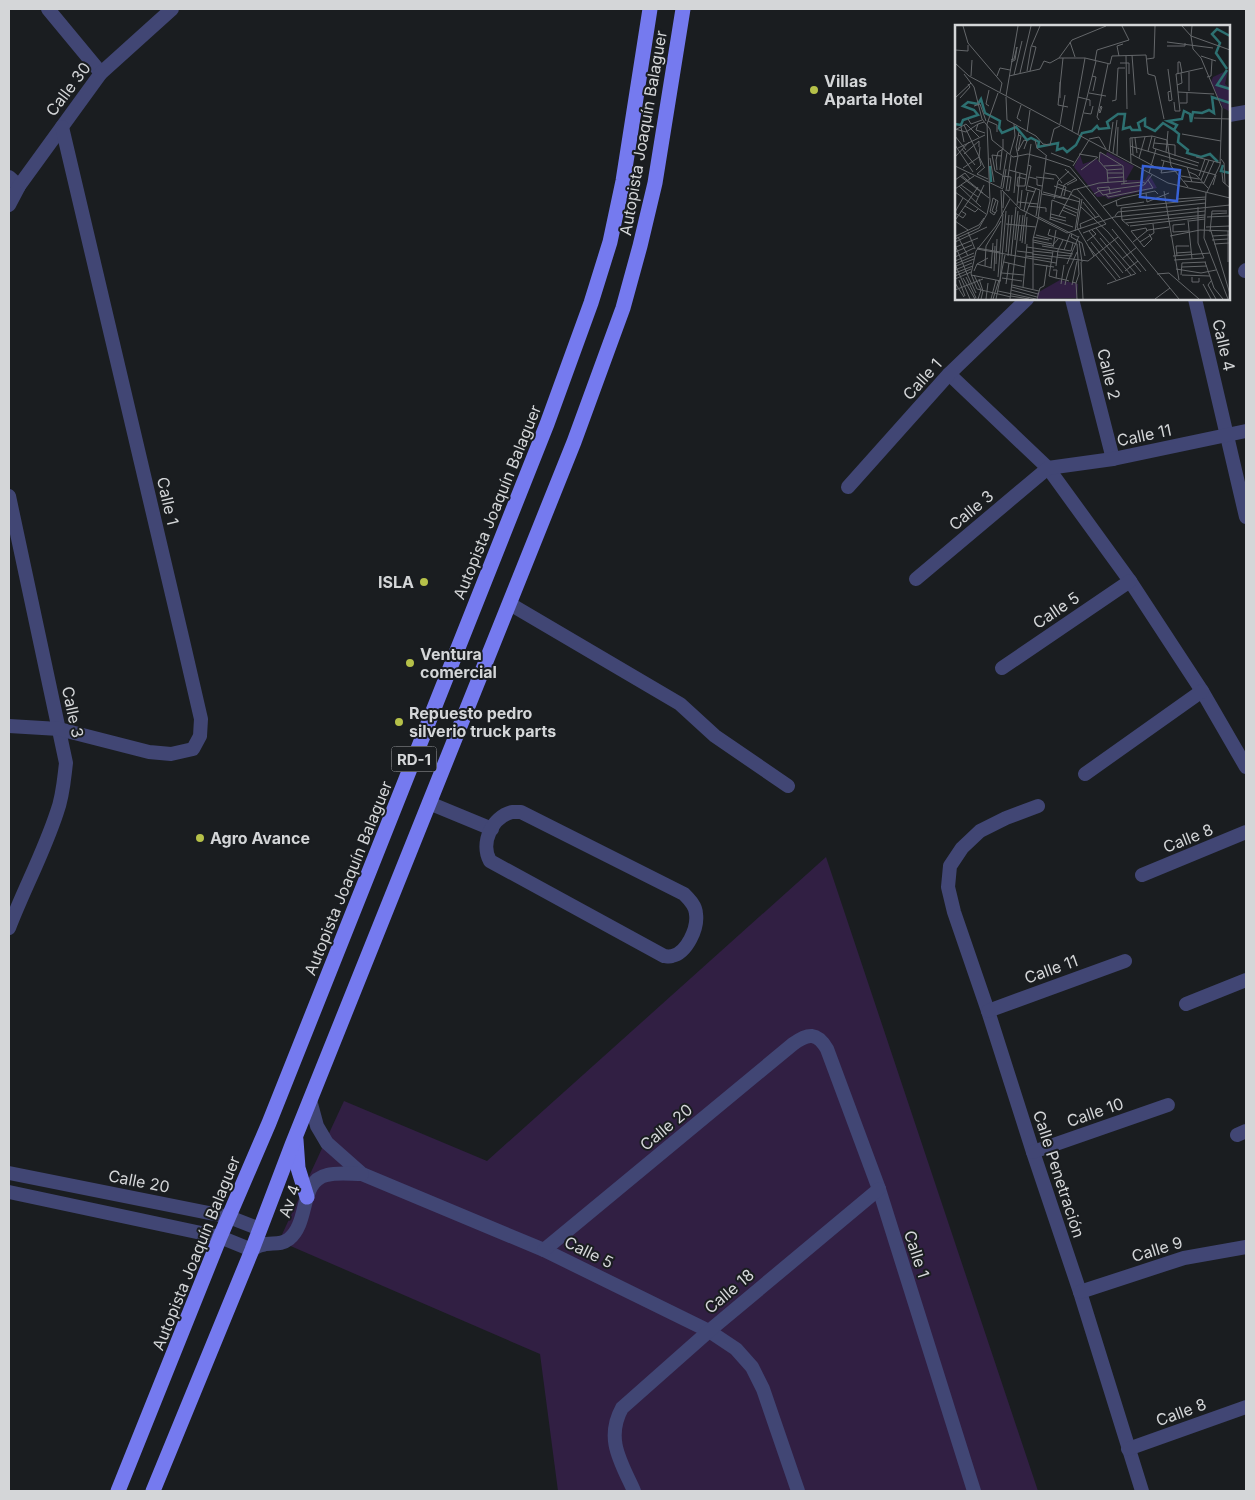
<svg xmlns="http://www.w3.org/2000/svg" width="1255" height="1500" viewBox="0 0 1255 1500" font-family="Inter,sans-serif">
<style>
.green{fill:#311f43}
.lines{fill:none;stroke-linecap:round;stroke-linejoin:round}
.street{stroke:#414674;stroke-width:14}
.highway{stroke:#757aef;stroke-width:15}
.poi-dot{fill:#b6c149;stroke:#1a1d20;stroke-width:2}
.labels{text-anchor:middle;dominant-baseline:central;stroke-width:4;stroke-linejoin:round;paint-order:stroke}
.shield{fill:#1a1d20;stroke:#9c9ea1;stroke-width:1}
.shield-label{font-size:15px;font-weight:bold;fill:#d4d6d8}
.poi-label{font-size:16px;font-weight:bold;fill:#d4d6d8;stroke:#1a1d20;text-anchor:start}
.street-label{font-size:16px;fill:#d4d6d8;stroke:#1a1d20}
.inset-river{fill:none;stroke:#2d7071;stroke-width:2.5}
.inset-road{fill:none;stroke:#64676a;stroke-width:1}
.view{fill:#3862d8;fill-opacity:0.15;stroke:#3862d8;stroke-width:2.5}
.inset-edge{fill:none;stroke:#d4d6d8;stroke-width:2.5}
</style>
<rect width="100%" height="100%" fill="#1a1d20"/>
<polygon class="green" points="826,857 1038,1491 558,1491 540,1354 279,1241 344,1101 487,1161"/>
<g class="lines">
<g class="street">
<polyline points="48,9 101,73"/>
<polyline points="1229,115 1246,112"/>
<polyline points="9,177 19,186"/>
<polyline points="9,205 19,186 101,73 172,9"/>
<polyline points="1245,271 1246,270"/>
<polyline points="1072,299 1113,459"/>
<polyline points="1195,299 1246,517"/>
<polyline points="949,374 1048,468 1130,581 1202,691 1246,767"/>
<polyline points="848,487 949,374 1027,299"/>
<path d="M9,496L66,763C64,779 63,796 57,812C44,852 24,889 9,928"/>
<polyline points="916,579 1048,468 1113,459 1246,431"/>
<polyline points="510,604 680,704 715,736 788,786"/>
<polyline points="1002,668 1130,581"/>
<polyline points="9,726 59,729 149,752 171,754 193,749 200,736 201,719 183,641 62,127"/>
<polyline points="1085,774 1202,691"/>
<polyline points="429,803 492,829"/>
<polyline points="1038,806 1006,818 980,831 962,848 950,866 948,887 954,912 988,1011 1033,1152 1080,1292 1142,1491"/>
<path d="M512,812H521L684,894C689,899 696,906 696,914C698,928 687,953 672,956C669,957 666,956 664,956L490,861C480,843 492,817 512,812Z"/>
<polyline points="1142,875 1246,832"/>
<polyline points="1186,1004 1246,980"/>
<polyline points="988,1011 1125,961"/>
<polyline points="310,1100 317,1126 327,1143 362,1174 544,1250 709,1331 736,1349 752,1367 763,1389 798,1491"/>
<polyline points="1237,1135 1246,1131"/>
<polyline points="1033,1152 1168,1105"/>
<polyline points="9,1173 229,1217 260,1229"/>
<path d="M9,1192L220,1237L252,1250C255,1248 259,1245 263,1245C271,1242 280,1246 289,1239C310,1222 299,1181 327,1175C338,1172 351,1174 362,1174"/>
<path d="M544,1250L793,1044C808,1033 817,1032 827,1049L879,1189L974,1491"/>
<polyline points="1080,1292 1184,1258 1246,1247"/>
<polyline points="1128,1449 1246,1407"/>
<path d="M634,1491C621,1462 605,1439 622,1408L709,1331L879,1189"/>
</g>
<g class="highway">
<polyline points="296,1140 298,1168 307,1197"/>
<polyline points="118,1491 220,1237 269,1123 369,872 547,424 591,303 610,242 623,181 650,9"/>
<polyline points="153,1491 252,1250 292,1145 574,442 623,308 640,246 655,183 683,9"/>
</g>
</g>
<g class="poi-dot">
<circle cx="814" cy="90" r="5"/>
<circle cx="424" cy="582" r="5"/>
<circle cx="410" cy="663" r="5"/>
<circle cx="399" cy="722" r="5"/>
<circle cx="200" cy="838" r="5"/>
</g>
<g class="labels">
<rect class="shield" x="391.5" y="746.5" width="45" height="25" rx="4"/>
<g class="shield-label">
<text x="414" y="759">RD-1</text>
</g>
<g class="poi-label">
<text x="824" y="81">Villas<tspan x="824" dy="18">Aparta Hotel</tspan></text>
<text x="414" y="582" text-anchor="end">ISLA</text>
<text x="420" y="654">Ventura<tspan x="420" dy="18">comercial</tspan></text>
<text x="409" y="713">Repuesto pedro<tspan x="409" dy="18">silverio truck parts</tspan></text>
<text x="210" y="838">Agro Avance</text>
</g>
<g class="street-label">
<text transform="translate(68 89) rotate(-53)">Calle 30</text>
<text transform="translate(643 133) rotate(-80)">Autopista Joaquín Balaguer</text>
<text transform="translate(1224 345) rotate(77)">Calle 4</text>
<text transform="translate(1109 374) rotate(76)">Calle 2</text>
<text transform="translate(922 379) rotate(-48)">Calle 1</text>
<text transform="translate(1144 435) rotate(-12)">Calle 11</text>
<text transform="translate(168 501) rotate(77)">Calle 1</text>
<text transform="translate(497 502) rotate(-68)">Autopista Joaquín Balaguer</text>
<text transform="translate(971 510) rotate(-40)">Calle 3</text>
<text transform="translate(1056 610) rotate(-34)">Calle 5</text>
<text transform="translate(73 712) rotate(78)">Calle 3</text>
<text transform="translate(1188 838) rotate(-22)">Calle 8</text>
<text transform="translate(348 878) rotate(-68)">Autopista Joaquín Balaguer</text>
<text transform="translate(1051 969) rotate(-20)">Calle 11</text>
<text transform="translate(1095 1112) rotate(-19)">Calle 10</text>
<text transform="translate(666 1127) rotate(-40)">Calle 20</text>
<text transform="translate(1059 1174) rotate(72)">Calle Penetración</text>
<text transform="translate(139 1181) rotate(11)">Calle 20</text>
<text transform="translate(289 1201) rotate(-71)">Av 4</text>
<text transform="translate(1157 1249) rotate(-17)">Calle 9</text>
<text transform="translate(589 1252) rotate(26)">Calle 5</text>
<text transform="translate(196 1253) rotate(-68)">Autopista Joaquín Balaguer</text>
<text transform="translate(917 1254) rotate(72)">Calle 1</text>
<text transform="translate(729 1291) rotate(-40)">Calle 18</text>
<text transform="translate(1181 1412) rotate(-20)">Calle 8</text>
</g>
</g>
<g transform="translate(955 25)">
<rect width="275" height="275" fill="#1a1d20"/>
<path d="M273,45L270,59L275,63L274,86L268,83L256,57L258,52ZM145,127L151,130L152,127L179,141L171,155H190L194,149L202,163L153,174L150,171L142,172L119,142L125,130L128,139L142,134L144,137ZM105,255L123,259L122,273L82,274V268Z" fill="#311f43"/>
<path class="inset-river" d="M272,44L261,28L265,18L257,9L262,4L275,11M272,45L262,60L275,64M0,99L6,100L8,95L23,90L19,85L8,81L13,77L23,79L26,74L30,88L45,96L44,103L47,108L61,102L72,115L76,113L84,117L83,122L103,118L102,125L108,123L112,127L121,120L127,108L137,106L142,101L144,104L154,103L152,97L163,89H170L168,104L175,102L177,105H185L183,98L190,94V101L200,106L208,98L219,105L222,100L213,96L227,94L229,86L235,89L236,97L238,87L247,88L254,85L259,88L257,72L275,78M219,105L224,109L223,117L233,125L232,128L246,132L255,129L263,137M268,140L266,146L275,148M35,141L36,157"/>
<path class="inset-road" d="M8,1L13,18L47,58L45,67M227,1L236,11L238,24L246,33L267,83L265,140L252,167M237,1L236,11L275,25M115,17L120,32M212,17L258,23M212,21H230V18M0,25L13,26V20M177,30L180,70M164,31L162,21L168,19M171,31L172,84M246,31L261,36M104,33H130L155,39L157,31L191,30L193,49L200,51L209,94M108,33L103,80L113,82M192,34L199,33L200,1M140,36L142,25L174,15L167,1M56,37L60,35L62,22L59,34L56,35M0,38L14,51L213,158L275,173M165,38H174V49M213,44L216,67L217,75L214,76L213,67L216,66M72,46L76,22L85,1M75,46L81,22L77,21M65,48L76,1M9,49L19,62L27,94L35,104L37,115L58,132L73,129L91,134V131M223,49V37H225L227,48M59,50L67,16M16,51L17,35M42,51L45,43L55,45M54,51L85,44L89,36L95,38L104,33L117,15L151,1M137,51L141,52L138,66M252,52L256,51L257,35M222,60L227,58L226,48M234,66V47M223,67L259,69M134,68L151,71M51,71L63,1M51,72L52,95L81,111L88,119L95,120L99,104L105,101M123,72L135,75V81M0,73L16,58M5,73L15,62L13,59M105,73V57M157,76L161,75L163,43H170M219,77L220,86H225L221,49L248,43M225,78H232V67M66,80L62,93L66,96M19,81L25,79L31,96M34,81L31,79L34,65M146,81L147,82L145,88L144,87ZM129,88L136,89L138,81M239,93L275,94M13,94L16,99L27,95M144,95L142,92L153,39M33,96L42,100V107M29,97L23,99L21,105L30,108M105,99L110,70M9,100L29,142M6,102L9,117M0,104L11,107L23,99M0,105L11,99L24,112M117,106L130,33M72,107L75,85M123,109L141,36M227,109L266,116M63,110L66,111L63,126M0,111L11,125M177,113L178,130M180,113L182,128M200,113L198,123L244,138M134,114L144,112L151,124M80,115L82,123L92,131M199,118L220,120V131M0,120L18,147M175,121L243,141M3,123L30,110M7,124L20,140M63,126L69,115L72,116L69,124M154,126L158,97M193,126L197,111M211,127L213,106M96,128L119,137M158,128L162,95M9,129L24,116V122M55,129L60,111L59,99M124,129L142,132M176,129L206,145L218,143M162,130L163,102M46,131L37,130L40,146L47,150M63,131L61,122L64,107M0,132L14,117M241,132L266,138M35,133L39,157M184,133L190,112M266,134L269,138L270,159M206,135L261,150L258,160M209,136L206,148L222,146M176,138L175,113L197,111L212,115L216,141L233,162M73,140L76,141L71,165L80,167M0,141L48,164M118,141L134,115M149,141L166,140M30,142L22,149L33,154M115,142L224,274M232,142L237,157M8,143L24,132L25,122M110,144L122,155L112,160M21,145L26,140L24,132M42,145L41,135L43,127L48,124V114M45,145L47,125M54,145L72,150M126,145L143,132M152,145L167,144M60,147L63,131M234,147L241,150L253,163M90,148L101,150L107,158M152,148H168M194,148L201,124M267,148L268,157L275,163M6,150L28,168M5,151L34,173M47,151L56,152L54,166L52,165M226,151L244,154M244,151L250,134M74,152L82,154V160L87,161M81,152L99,154M153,153L168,152M0,155L10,148L15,154M246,155L254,135M229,156L249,158L259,136M153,157L152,145L144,136L145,127L168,141L169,159M103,159L111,162L109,171M166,159L188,157L191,159M6,160L23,172M4,161L26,182M62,161H70L76,119M62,161L63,152L71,154M73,161L85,165L81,191M99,161L116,167M46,162L52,128M48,163L51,144M0,164L19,151M122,164L151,199L128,208M46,165L47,189M47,165L65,184L112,208L159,192L275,180M51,166L56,131M209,166L224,255M0,167L31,189M88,167L125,177M251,167L249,213L273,274M59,168L61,147M155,168L154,162L142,163L148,170L166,166M191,168L192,177L214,168M87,169L112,174M115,169L125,174L120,206M139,169L144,166L189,160L197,150M151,169L153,172L198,163L193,155M106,171L109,160L121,153M55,174L41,201L21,226L16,249L22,264L56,272M99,174L103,156L114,146M127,174L122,202L139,231M222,174L251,172M97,175L123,185M161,175L162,181L189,177M21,177L29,160M63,177L83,179M128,177L141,193M62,180L65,148M10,181L20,187L23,184M73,181L91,183V187M148,181L167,173L200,166L203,169M108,182L122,188M126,182L153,207L186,247M48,183L49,167M65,183L67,165M41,185L43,176L38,173L35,187L39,190L42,185M107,185L121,191M69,186L73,167M0,187L8,173M0,188L8,193L11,189L6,186M40,188L37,186L41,175M96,189L111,193M257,189L272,188M104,191L118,165L144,158L172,156M160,191L163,187L251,178M84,192L123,212M95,192L111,196M252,192L275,191M1,194L23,162M83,194L91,134L115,142M95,194L118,202M95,195L97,175M167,195L250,186M233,195L237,234M0,196L13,205M234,196L250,194M171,198L250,190M51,199L81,202M230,199L218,200V207L234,206M174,201L167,195L166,183L251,174M175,201L250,192M251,202L275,201M126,203L125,199L144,191M141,203L181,249M95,204L93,210L122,219L124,249L121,258L117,257M157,204L191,246M134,206L168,248M192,206L191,203L176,206L189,222L197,214L194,209M256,206L275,269M273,206V237M13,207L20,224M255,207L257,186H272M117,209L116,212L127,218L130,231M81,210L97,214M1,211L24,200L29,193M215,211L245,205L275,206M257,211L274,210M3,212L13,231M78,212L94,215M145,213L176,250M0,214L24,203L32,189L35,176L32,99L43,68M60,215L63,186M78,215L97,219M257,215L273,214M65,216L68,190M124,216L127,237M132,216L141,209L137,205M0,217L32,202M78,217L97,221L103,214M136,217L165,253M178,217L193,205L214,202M185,217L199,208L198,199M67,218L70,191L81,163M70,219L72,192M259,219L274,218M0,220L13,251M87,221L116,226L118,218M1,222L23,213M72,222L118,229M98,222L101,205M134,222L161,255M22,223L45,227M22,224L101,238M109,225L115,209M62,226L78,228M78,226L97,228M98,226L94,251L101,253M0,227L17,220M51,227L54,190M221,228L236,227M77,229L133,236L163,212M102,230L117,231M53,231L57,190M56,231L61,182M71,231L96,234M218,231L255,228M222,231L221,221H234M0,232L19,223M167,234L182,222M219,235L249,233L243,218V182M0,236L19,228M49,237L70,242M126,237L128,274M250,237L259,263L268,274M0,239L15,274M0,239L19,231M22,239L37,243M41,239L42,214M79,239L99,242M112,239L124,211M1,241L19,234M30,241L31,221L46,196M101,241L103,225L108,215M227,242L252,241M36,243L38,218M221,244L246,248L261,245M0,245L17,238M98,245H102L101,253L111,255L110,260M19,246L22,239L33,233M39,246L40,221M170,246L183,236M0,248L18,241M47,248L69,250M202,249L214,248L244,274M16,250L46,256M19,250L26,265L23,274M226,250L227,238L251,237M227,250L255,251M0,251L16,244M13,251L21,268M11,252L21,273M43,252L48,189M237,252V257H244V253M8,253L20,274M47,253L67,256M0,254L16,247M24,254L28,266L26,274M4,255L10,271M45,256L51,186M114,256L111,255L114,245L122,227M256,256L253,260L261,274M0,258L9,272M121,258L122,274M51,259L54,238M106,259L109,240M152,259L180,249M248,259L256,274M57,260L84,266M117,260L122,236M57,262L83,269M68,262L72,219M78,264V214L83,194M0,265L28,254M56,265L82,272M43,266L81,274M56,271L74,274M31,274L33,258M36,274L41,255M38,274L44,255M41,274L50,230M55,274L65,190M82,274L85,263L89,261L92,240M200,274L215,263"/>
<path class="view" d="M188,141L225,145L222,176L185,172Z"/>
<rect width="275" height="275" class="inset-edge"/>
</g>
<rect width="1255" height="1500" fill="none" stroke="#d4d6d8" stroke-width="20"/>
</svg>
